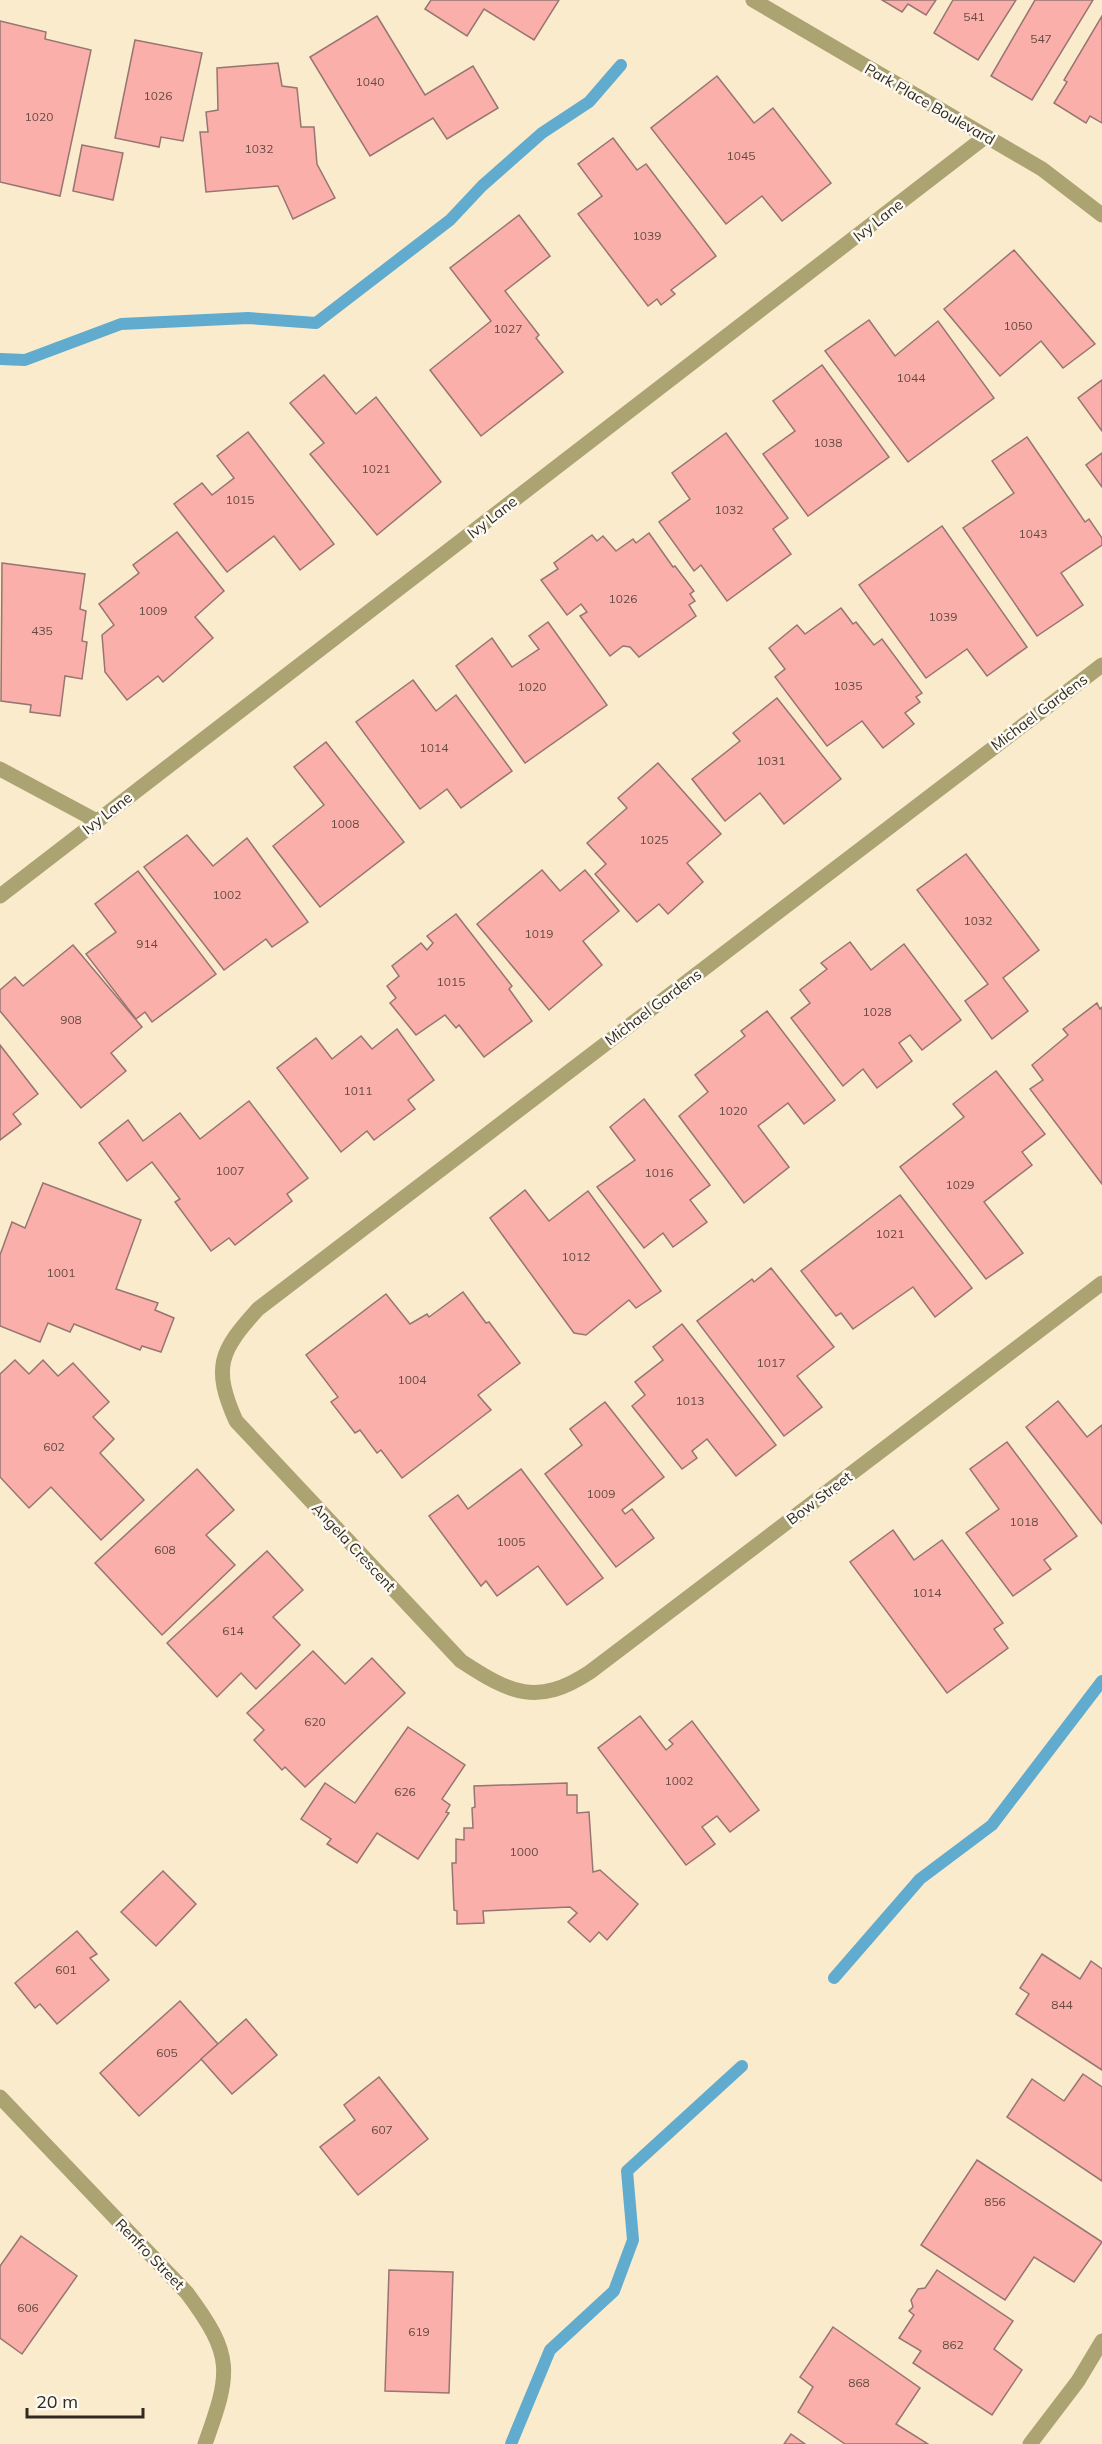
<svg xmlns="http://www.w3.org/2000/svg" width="1102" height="2444" viewBox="0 0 1102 2444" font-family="Mulish,sans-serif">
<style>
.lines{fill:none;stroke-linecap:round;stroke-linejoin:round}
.stream{stroke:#61acce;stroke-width:12}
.building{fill:#fbafaa;stroke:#977572;stroke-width:1.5}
.minor{stroke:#aba472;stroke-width:15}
.labels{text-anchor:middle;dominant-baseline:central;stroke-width:5;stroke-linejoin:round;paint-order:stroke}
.number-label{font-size:12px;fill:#634b42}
.street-label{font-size:15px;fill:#302a1f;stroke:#fdfaf4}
</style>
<rect width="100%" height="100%" fill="#fbebcd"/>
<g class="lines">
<g class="stream">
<polyline points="0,359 25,360 121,324 248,318 316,323 450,220 482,186 542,133 589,102 621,65"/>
<polyline points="834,1978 920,1879 992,1825 1102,1681"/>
<polyline points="511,2444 550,2350 614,2291 633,2240 627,2171 742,2066"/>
</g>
</g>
<g class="building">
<polygon points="431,0 559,0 534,40 484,9 467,36 425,9"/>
<polygon points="882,0 936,0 926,15 908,4 902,12"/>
<polygon points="953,0 1016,0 978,60 934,33"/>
<polygon points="1035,0 1093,0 1032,100 991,76"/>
<polygon points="377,16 425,95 473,66 498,108 447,139 433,118 370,156 310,57"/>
<polygon points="1102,16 1102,123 1090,116 1086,123 1054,103 1067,82 1064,80"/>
<polygon points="0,21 46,32 45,39 91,50 60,196 0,182"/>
<polygon points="135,40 202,53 183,141 161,137 159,147 115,138"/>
<polygon points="278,63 282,86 297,88 301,127 314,127 317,164 335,198 293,219 278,186 206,192 200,132 208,132 206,112 218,110 217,68"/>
<polygon points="717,76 754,123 773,108 831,183 782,221 762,196 726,224 651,128"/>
<polygon points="613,138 637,170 646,164 716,256 671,290 675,294 661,305 657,299 648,306 578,214 602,196 578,164"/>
<polygon points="82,145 123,153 113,200 73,191"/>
<polygon points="519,215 550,256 505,291 539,335 536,338 563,372 481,436 430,370 491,321 450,268"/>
<polygon points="1014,250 1095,344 1063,368 1041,341 1000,376 944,309"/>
<polygon points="869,320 895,356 938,321 994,398 908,462 825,351"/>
<polygon points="822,365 889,457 808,516 763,454 795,431 773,401"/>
<polygon points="324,375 356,414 376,397 441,482 377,535 310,454 324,443 290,403"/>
<polygon points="1102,380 1102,431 1078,398"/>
<polygon points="248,432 334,544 300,570 274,536 227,572 174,504 202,483 212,495 234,478 217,456"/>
<polygon points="726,433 788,518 773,529 791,554 727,601 701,565 694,571 659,522 690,499 672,473"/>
<polygon points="1027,437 1085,522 1089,519 1102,538 1102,545 1061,573 1083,605 1037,636 963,528 1014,493 992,461"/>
<polygon points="1102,453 1102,487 1086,465"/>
<polygon points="942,526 1027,647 987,676 967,649 926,678 859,585"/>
<polygon points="177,532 224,591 195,617 213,638 163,682 158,676 127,700 105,672 102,635 114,625 99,604 139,573 133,565"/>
<polygon points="649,533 673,567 675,566 694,591 690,594 695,601 689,605 696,616 639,657 630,647 623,646 610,656 580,616 587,612 581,604 567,615 541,580 558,569 554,563 592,535 597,541 603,536 616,551 633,539 636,543"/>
<polygon points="2,563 85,574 80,609 86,611 82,641 87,642 82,679 65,676 60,716 30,712 31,705 1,701"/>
<polygon points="841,608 853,624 856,622 874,645 882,639 922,693 916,697 920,702 905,713 914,724 883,748 862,721 827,746 775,677 785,669 769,648 797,625 805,634"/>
<polygon points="548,622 607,705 525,763 456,666 492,638 512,667 539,649 529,636"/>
<polygon points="413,680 436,711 456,695 512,771 461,808 447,789 420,809 356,722"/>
<polygon points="777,698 841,779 784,824 760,793 725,821 692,779 740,741 733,733"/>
<polygon points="326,742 404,842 320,907 273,846 324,805 294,767"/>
<polygon points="658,763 721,834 687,863 703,882 668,914 659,904 637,922 595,874 606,864 587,843 627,808 618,798"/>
<polygon points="187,835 213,866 247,838 308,922 272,947 266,939 224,970 144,867"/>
<polygon points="966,854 1039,950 1003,978 1028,1011 992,1039 965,1001 988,984 917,890"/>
<polygon points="542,870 560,891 585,870 619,911 583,941 602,965 549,1010 477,924"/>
<polygon points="138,871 216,974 152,1022 145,1012 136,1019 86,954 116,932 95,904"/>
<polygon points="456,914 512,986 509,989 532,1021 484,1057 459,1025 456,1028 445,1015 416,1035 390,1003 396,998 387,986 399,976 392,966 421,943 427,950 433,943 427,936"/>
<polygon points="850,942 871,970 904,944 961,1020 922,1050 910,1035 899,1043 912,1061 877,1088 863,1069 843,1086 791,1018 810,1003 800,990 827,969 821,963"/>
<polygon points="73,945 142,1027 111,1053 126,1071 81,1108 0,1011 0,990 15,977 23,986"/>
<polygon points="1097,1003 1100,1009 1102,1007 1102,1184 1030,1089 1043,1080 1032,1065 1068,1035 1063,1029"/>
<polygon points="767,1011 835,1100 804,1124 788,1103 758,1126 789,1167 744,1203 679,1116 708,1092 695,1075 745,1036 741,1031"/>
<polygon points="397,1029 434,1080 408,1100 415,1109 374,1140 367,1131 341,1152 277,1068 316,1038 332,1059 361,1036 372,1049"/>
<polygon points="0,1045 38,1094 13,1114 21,1124 0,1140"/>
<polygon points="996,1071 1045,1134 1022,1152 1032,1165 984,1202 1023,1253 986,1279 900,1167 964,1117 953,1104"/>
<polygon points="644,1099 710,1185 690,1200 707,1222 673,1247 663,1233 644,1248 597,1187 635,1160 610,1127"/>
<polygon points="249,1101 308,1178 287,1194 292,1201 235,1245 229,1238 211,1251 175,1202 180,1199 152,1162 127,1181 99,1143 128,1120 143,1141 180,1113 200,1139"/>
<polygon points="43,1183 141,1220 116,1289 158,1303 155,1310 174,1318 161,1352 142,1346 140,1350 74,1324 70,1332 48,1323 40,1342 0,1326 0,1255 12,1222 25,1228"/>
<polygon points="525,1190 549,1221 588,1191 661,1291 636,1308 629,1300 586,1335 574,1333 490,1218"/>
<polygon points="900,1195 972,1288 935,1317 913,1287 853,1329 841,1313 836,1316 801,1271"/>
<polygon points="771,1268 834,1347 797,1376 822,1407 784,1436 697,1321 752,1279 754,1282"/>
<polygon points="463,1292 486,1323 489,1322 520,1363 478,1395 491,1410 402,1478 381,1450 377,1453 360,1430 355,1433 331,1402 338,1397 306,1355 386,1294 410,1324 427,1314 429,1317"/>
<polygon points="682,1324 776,1445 736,1476 707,1439 692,1451 697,1458 682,1469 632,1406 645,1395 635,1382 663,1360 653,1347"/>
<polygon points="15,1360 29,1374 43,1360 58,1376 73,1363 109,1402 93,1417 114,1439 100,1453 144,1500 101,1540 51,1487 29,1508 0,1477 0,1374"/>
<polygon points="1058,1401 1087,1437 1102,1425 1102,1524 1026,1427"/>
<polygon points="605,1402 664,1477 622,1510 625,1514 632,1509 654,1538 616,1567 545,1474 582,1445 570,1429"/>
<polygon points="1007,1442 1077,1536 1044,1560 1051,1569 1013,1596 966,1533 999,1509 970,1469"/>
<polygon points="197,1469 234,1510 206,1535 235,1565 162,1635 95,1563"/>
<polygon points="521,1469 603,1578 567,1605 538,1566 497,1596 486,1581 481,1586 429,1516 458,1495 468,1509"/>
<polygon points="893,1530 914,1560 942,1540 1003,1623 994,1629 1008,1648 947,1693 850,1562"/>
<polygon points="267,1551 303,1590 273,1617 300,1645 256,1689 241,1673 217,1697 167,1643"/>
<polygon points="313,1651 345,1684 372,1658 405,1693 305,1787 285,1767 282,1770 254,1740 264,1730 247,1713"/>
<polygon points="640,1716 666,1750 673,1744 669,1740 692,1721 759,1810 730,1832 717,1816 702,1827 715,1844 686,1865 598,1748"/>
<polygon points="408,1727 465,1765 442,1799 450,1805 446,1812 449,1813 418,1859 377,1833 357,1863 327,1844 331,1839 301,1819 325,1783 355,1803"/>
<polygon points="567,1783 567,1795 577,1795 577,1813 589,1812 593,1872 600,1870 638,1904 607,1940 599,1932 590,1942 568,1922 577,1913 570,1907 483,1911 484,1923 457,1924 457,1911 454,1910 452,1863 456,1863 456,1839 464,1840 464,1828 473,1828 472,1808 475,1807 474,1786"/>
<polygon points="163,1871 196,1904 156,1946 121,1912"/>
<polygon points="77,1931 97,1954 90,1958 109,1980 57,2024 40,2004 35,2008 15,1983"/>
<polygon points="1042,1954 1080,1979 1091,1961 1102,1969 1102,2070 1016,2014 1029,1994 1020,1988"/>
<polygon points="180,2001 218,2044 139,2116 100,2073"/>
<polygon points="246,2019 277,2055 232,2094 201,2059"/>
<polygon points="1083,2074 1102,2087 1102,2181 1007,2117 1032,2079 1064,2101"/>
<polygon points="379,2077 428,2139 358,2195 320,2147 355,2120 344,2105"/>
<polygon points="977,2160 1102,2242 1074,2282 1034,2257 1005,2300 921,2245"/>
<polygon points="21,2236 77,2276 22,2354 0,2338 0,2266"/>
<polygon points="389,2270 453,2272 449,2393 385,2391"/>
<polygon points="937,2270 1013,2321 994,2349 1022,2370 992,2415 913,2363 921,2351 899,2338 914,2315 909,2311 913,2307 911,2300 918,2289 925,2288"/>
<polygon points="833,2327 920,2388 896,2424 928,2444 845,2444 798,2412 813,2387 800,2377"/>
<polygon points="791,2434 805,2444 784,2444"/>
</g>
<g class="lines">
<g class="minor">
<polyline points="753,0 1042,169 1102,215"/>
<path d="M1102,665L258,1309C220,1351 212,1367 236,1421L461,1661C510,1693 537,1707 590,1672L1102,1283"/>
<polyline points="0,769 97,821"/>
<polyline points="0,896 985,137"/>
<path d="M0,2097L187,2293C234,2356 231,2372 205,2444"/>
<polyline points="1030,2444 1078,2381 1102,2341"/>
</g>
</g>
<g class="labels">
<g class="number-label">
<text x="974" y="16">541</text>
<text x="1041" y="38">547</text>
<text x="370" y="81">1040</text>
<text x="158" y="95">1026</text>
<text x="39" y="116">1020</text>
<text x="259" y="148">1032</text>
<text x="741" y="155">1045</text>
<text x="647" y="235">1039</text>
<text x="1018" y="325">1050</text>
<text x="508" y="328">1027</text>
<text x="911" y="377">1044</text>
<text x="828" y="442">1038</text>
<text x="376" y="468">1021</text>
<text x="240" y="499">1015</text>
<text x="729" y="509">1032</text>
<text x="1033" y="533">1043</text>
<text x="623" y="598">1026</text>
<text x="153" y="610">1009</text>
<text x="943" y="616">1039</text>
<text x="42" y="630">435</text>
<text x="848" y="685">1035</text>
<text x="532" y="686">1020</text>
<text x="434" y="747">1014</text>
<text x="771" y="760">1031</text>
<text x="345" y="823">1008</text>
<text x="654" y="839">1025</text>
<text x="227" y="894">1002</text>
<text x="978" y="920">1032</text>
<text x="539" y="933">1019</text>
<text x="147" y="943">914</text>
<text x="451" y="981">1015</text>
<text x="877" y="1011">1028</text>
<text x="71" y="1019">908</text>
<text x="358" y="1090">1011</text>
<text x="733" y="1110">1020</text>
<text x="230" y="1170">1007</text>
<text x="659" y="1172">1016</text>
<text x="960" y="1184">1029</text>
<text x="890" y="1233">1021</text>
<text x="576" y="1256">1012</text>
<text x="61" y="1272">1001</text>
<text x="771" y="1362">1017</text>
<text x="412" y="1379">1004</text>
<text x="690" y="1400">1013</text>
<text x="54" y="1446">602</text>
<text x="601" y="1493">1009</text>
<text x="1024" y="1521">1018</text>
<text x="511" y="1541">1005</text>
<text x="165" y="1549">608</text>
<text x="927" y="1592">1014</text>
<text x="233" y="1630">614</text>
<text x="315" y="1721">620</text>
<text x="679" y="1780">1002</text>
<text x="405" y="1791">626</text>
<text x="524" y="1851">1000</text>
<text x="66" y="1969">601</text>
<text x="1062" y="2004">844</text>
<text x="167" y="2052">605</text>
<text x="382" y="2129">607</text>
<text x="995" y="2201">856</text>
<text x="28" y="2307">606</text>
<text x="419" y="2331">619</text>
<text x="953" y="2344">862</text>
<text x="859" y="2382">868</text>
</g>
<g class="street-label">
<text transform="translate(930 104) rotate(30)">Park Place Boulevard</text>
<text transform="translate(878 220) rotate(-38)">Ivy Lane</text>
<text transform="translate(492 517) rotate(-38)">Ivy Lane</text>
<text transform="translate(1039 712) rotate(-37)">Michael Gardens</text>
<text transform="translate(107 813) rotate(-38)">Ivy Lane</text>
<text transform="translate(653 1007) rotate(-37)">Michael Gardens</text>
<text transform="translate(819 1498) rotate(-37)">Bow Street</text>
<text transform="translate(354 1547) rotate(47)">Angela Crescent</text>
<text transform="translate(150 2254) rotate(46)">Renfro Street</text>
</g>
</g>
<path d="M27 2408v9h116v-9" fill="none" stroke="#302a1f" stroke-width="3"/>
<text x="36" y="2408" font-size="18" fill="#302a1f" stroke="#fdfaf4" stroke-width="4.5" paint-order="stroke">20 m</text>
</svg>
